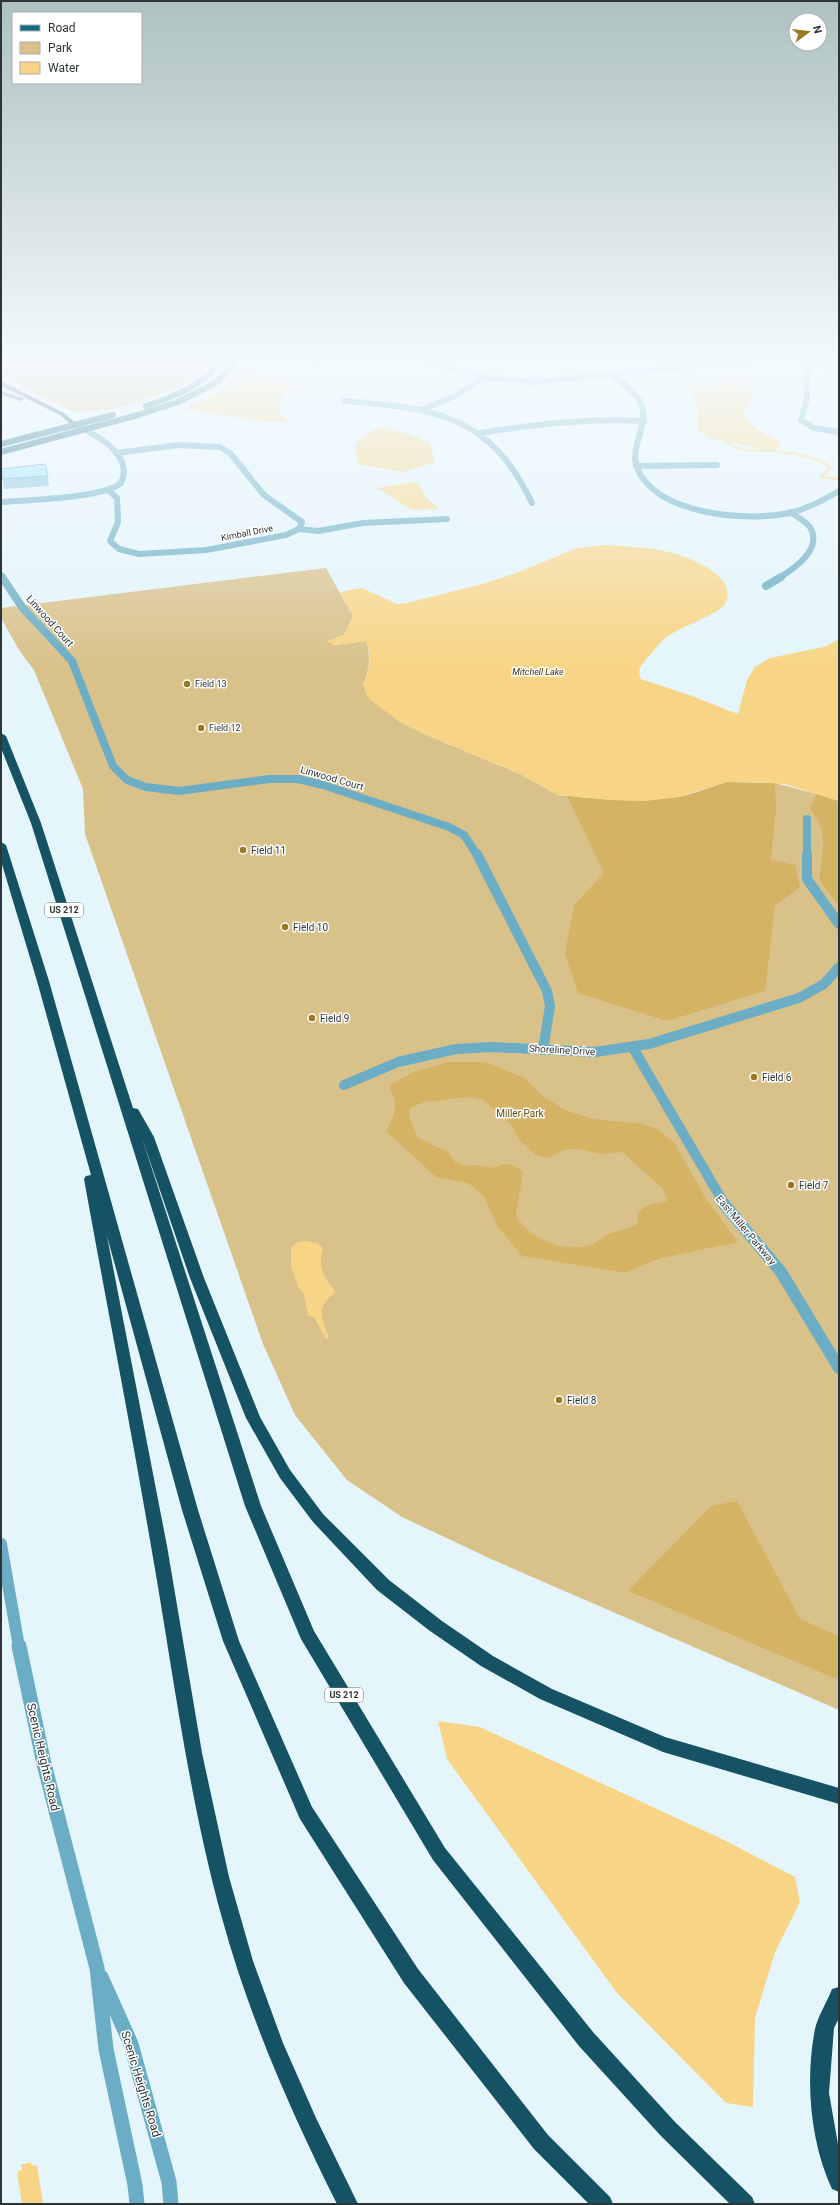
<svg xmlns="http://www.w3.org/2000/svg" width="840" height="2205" viewBox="0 0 840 2205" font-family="Roboto,sans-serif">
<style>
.green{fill:#d9c18a}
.forest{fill:#d5b364;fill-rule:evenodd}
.water{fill:#f8d586}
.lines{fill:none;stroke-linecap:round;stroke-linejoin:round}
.stream{stroke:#f8d586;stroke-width:2.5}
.minor-far4{stroke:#6badc4;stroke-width:6}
.minor-far3{stroke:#6badc4;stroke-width:8}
.minor-far2{stroke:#6badc4;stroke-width:10}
.minor-far1{stroke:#6badc4;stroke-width:12}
.minor{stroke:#6badc4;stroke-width:15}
.major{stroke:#156b83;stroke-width:6}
.highway{fill:#155264;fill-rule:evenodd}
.wall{fill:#82c4db}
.building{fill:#97e4ff;stroke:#6aa0b2}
.poi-dot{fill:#987821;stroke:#fff;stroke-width:1.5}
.labels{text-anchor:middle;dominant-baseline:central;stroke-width:3;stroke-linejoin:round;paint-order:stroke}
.far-street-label{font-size:9px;fill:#2e3537;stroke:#fff}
.far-water-label{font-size:9px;font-style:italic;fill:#3e300d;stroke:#fff}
.far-poi-label{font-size:9px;fill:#2e3537;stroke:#fff;text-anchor:start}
.shield{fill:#fff;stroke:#6d7273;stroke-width:1}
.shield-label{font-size:9px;font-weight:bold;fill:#2e3537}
.street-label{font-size:10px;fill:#2e3537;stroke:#fff}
.poi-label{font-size:10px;fill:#2e3537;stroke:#fff;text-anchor:start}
.park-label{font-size:10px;fill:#634c0e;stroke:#fff}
.near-street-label{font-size:12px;fill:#2e3537;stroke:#fff}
</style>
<rect width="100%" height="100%" fill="#e4f5fc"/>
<g class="green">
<polygon points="1,357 214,357 203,372 183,385 129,405 111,409 74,412 1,377"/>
<path d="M326,568L353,616L344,635L328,641L334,645L367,641C370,658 370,669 363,685L400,722L422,733L520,774L558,795L611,800L646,801L775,783L817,794L839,807V1710L491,1559L402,1517L347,1480L295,1415L263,1344L85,834L83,789L34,670L19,650L1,618V608Z"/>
</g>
<g class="forest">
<path d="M726,782L775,783L776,809L771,860L795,865L800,887L775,906L765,991L667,1021L578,993L565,954L574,905L604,873L567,796C605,800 641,803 678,797C694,794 710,787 726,782Z"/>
<path d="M817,794L839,801V906L819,879C823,849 830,834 810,809Z"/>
<path d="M448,1062H485L523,1077L544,1097L567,1111L594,1119L642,1124L657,1129L674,1142L706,1199L738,1242L661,1258L625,1273L522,1256L498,1227L483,1195L468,1183L436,1177L386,1131C396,1112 399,1106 389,1086L413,1072ZM469,1097L483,1100L511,1124L520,1141L536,1155L549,1158C574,1142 578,1151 603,1154C609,1154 616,1152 622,1152L662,1188L668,1200C653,1207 650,1200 637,1214L638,1223C628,1230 618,1230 607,1235C601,1238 595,1245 588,1246C560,1252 531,1239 516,1216L523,1172L515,1166L504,1164L494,1168L477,1165L465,1166L455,1162L448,1152L418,1138L409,1118V1108L425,1102Z"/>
<polygon points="737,1501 800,1619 839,1636 839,1680 628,1591 711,1506"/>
</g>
<g class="water">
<path d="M246,370H252L260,377L298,385C282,392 270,410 289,422L259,421L184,409L222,390L235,382Z"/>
<path d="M745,381L753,388L749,405L744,411C746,427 768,435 780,442V448L766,450L709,438L697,430L698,406L691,392L690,386Z"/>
<polygon points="379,427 409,434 430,443 435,462 402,472 358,464 355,443"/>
<polygon points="414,482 419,484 425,496 439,509 412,510 377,488"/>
<path d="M606,545C647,548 681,548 715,573C724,581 732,591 725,604C719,614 680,627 667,637C661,641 656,648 651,654C643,663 636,668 641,679L689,695L738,714L747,680L755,667L770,658L824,647L839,639V801L785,784L748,782H726L679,797L646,801L611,800L558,795L520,774L422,733L400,722L369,699L363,685C370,669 371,658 367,641L334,645L327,641L344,635L353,616L340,592L362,588L397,604L407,603L482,584L519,572L577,548Z"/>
<path d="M306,1241L317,1243L323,1248C318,1268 323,1277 336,1292C315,1307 321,1317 329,1337L326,1339L314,1317L308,1315L304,1295L299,1288L291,1267V1248L297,1242Z"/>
<polygon points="438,1721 480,1727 724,1840 795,1877 800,1902 775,1952 755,2018 753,2107 726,2103 617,1993 447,1759"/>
<polygon points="31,2162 32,2166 37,2165 43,2203 41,2204 22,2204 17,2172 22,2170 21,2165"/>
</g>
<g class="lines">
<path class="stream" d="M727,442C741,453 758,450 775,451C795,453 814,456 831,467L821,477L839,479"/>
<g class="minor-far4">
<polyline points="312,357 314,363"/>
<polyline points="416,357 483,377 533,382 764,359 797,360 839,368"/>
<polyline points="831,357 814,366 806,374 807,399 801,420 814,428 839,432"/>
<polyline points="432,363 449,357"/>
<path d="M610,373C620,382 634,390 640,402C652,424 627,447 638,470C659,515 747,522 789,513C807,509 823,500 839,491"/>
<path d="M344,401C434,408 490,414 532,503"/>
<polyline points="423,409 457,395 482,378"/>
<path d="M480,433C535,424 589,418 644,421"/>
<polyline points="116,453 179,445 220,447 230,453 264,495 302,522 299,529"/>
<polyline points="636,466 717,465"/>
<polyline points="108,490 117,498 118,522 110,541 119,549 139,554 206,550 286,535 299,529 318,531 363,523 447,519"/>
<path d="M1,502C25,500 105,498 121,483C135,454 94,434 74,424"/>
<polyline points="1,575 3,578"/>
<path d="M779,578C795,568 823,549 810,527C805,521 796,516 790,512"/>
</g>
<g class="minor-far3">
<polyline points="2,577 22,607 72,661 113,766 127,780 146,787 179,791 269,779 298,779 323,785 449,827 464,835 477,855"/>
<polyline points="766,586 781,577"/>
<polyline points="807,819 807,855"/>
</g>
<g class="minor-far2">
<polyline points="477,854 547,991 550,1006 543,1050"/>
<polyline points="807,854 807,879 839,924"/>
<polyline points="633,1048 725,1205"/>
<polyline points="344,1085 398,1062 456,1049 491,1047 595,1052 649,1044 799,998 824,984 839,967"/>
</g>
<g class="minor-far1">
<polyline points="724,1204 781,1272 839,1368"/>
<polyline points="1,1544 19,1647"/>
</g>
<g class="minor">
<polyline points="19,1646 44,1764 97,1968 106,2049 135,2185 137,2204"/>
<polyline points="101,1977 131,2044 169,2182 171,2204"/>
</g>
<g class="major">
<path d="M146,406C176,396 206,385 224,357"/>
<polyline points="1,444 113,415"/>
<polyline points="1,452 138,415 178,402 214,384 228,371 239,357"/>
</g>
<g class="highway">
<polygon points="1,381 64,413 77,424 72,425 60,415 1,386"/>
<polygon points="1,391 23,398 24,399 21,401 1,395"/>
<polygon points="1,733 6,736 41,823 133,1108 138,1109 154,1137 204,1278 260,1417 290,1470 323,1514 389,1580 442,1621 493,1656 552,1689 665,1737 839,1788 839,1804 663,1752 540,1699 481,1666 430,1631 377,1590 313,1522 280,1478 246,1418 190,1278 142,1138 261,1506 314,1631 445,1848 593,2032 675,2122 752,2197 755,2204 730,2204 661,2136 579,2046 433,1860 301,1639 245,1506 31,823 1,748"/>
<path d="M1,842L6,845L49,981L198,1510L239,1641L312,1807L418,1969L548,2135L610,2197L613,2204H589L534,2149L404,1983L300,1819L223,1641L182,1510L107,1236L167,1546L202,1753L229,1877L253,1961L283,2043L316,2118L358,2204H337C291,2112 249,2017 222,1918C188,1796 173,1670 151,1546C130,1423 106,1301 84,1179L86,1176L91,1175L37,981L1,861Z"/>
<path d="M839,1987V2018L834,2028L829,2093L839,2150V2192L832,2189C810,2142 805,2080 815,2029C818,2016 827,2002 832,1989Z"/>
</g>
</g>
<polygon class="wall" points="1,469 48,476 49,486 4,489"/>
<polygon class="building" points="45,464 48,476 3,479 1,469"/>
<linearGradient id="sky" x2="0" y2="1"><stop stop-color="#aec1c1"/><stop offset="0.54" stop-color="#f3fafe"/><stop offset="1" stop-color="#f3fafe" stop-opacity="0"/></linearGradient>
<rect width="840" height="666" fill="url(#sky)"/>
<g class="poi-dot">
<circle cx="187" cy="684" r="4"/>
<circle cx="201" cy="728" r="4"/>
<circle cx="243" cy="850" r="4"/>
<circle cx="285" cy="927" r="4"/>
<circle cx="312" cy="1018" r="4"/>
<circle cx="754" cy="1077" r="4"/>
<circle cx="791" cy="1185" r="4"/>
<circle cx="559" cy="1400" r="4"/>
</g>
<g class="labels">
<g class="far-street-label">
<text transform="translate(247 533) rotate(-11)">Kimball Drive</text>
</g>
<g class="far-water-label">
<text x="538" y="672">Mitchell Lake</text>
</g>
<g class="far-poi-label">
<text x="195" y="684">Field 13</text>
<text x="209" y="728">Field 12</text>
</g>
<g class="shield">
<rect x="45" y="903" width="38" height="14" rx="3"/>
<rect x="325" y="1688" width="38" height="14" rx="3"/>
</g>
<g class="shield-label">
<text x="64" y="910">US 212</text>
<text x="344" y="1695">US 212</text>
</g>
<g class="street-label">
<text transform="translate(50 621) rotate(48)">Linwood Court</text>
<text transform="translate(332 778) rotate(16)">Linwood Court</text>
<text transform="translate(562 1050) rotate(3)">Shoreline Drive</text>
<text transform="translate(746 1230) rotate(50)">East Miller Parkway</text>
</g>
<g class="poi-label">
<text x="251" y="850">Field 11</text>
<text x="293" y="927">Field 10</text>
<text x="320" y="1018">Field 9</text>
<text x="762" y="1077">Field 6</text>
<text x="799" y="1185">Field 7</text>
<text x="567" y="1400">Field 8</text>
</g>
<g class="park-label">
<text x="520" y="1113">Miller Park</text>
</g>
<g class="near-street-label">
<text transform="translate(43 1757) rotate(77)">Scenic Heights Road</text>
<text transform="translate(141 2084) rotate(73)">Scenic Heights Road</text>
</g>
</g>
<rect width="840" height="2205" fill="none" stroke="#2e3537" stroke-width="4"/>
<rect x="12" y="12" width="130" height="72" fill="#ffffff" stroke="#abaeaf"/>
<rect x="20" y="25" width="20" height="6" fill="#156b83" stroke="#abaeaf"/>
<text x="48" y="32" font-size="12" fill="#2e3537">Road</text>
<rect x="20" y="42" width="20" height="12" fill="#d9c18a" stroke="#abaeaf"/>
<text x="48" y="52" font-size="12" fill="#2e3537">Park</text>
<rect x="20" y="62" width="20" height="12" fill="#f8d586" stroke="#abaeaf"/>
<text x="48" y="72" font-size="12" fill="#2e3537">Water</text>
<g transform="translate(808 32) rotate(75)"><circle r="19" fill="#ffffff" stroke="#abaeaf"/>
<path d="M0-3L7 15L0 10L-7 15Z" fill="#987821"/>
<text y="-6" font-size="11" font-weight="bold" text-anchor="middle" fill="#2e3537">N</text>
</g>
</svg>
